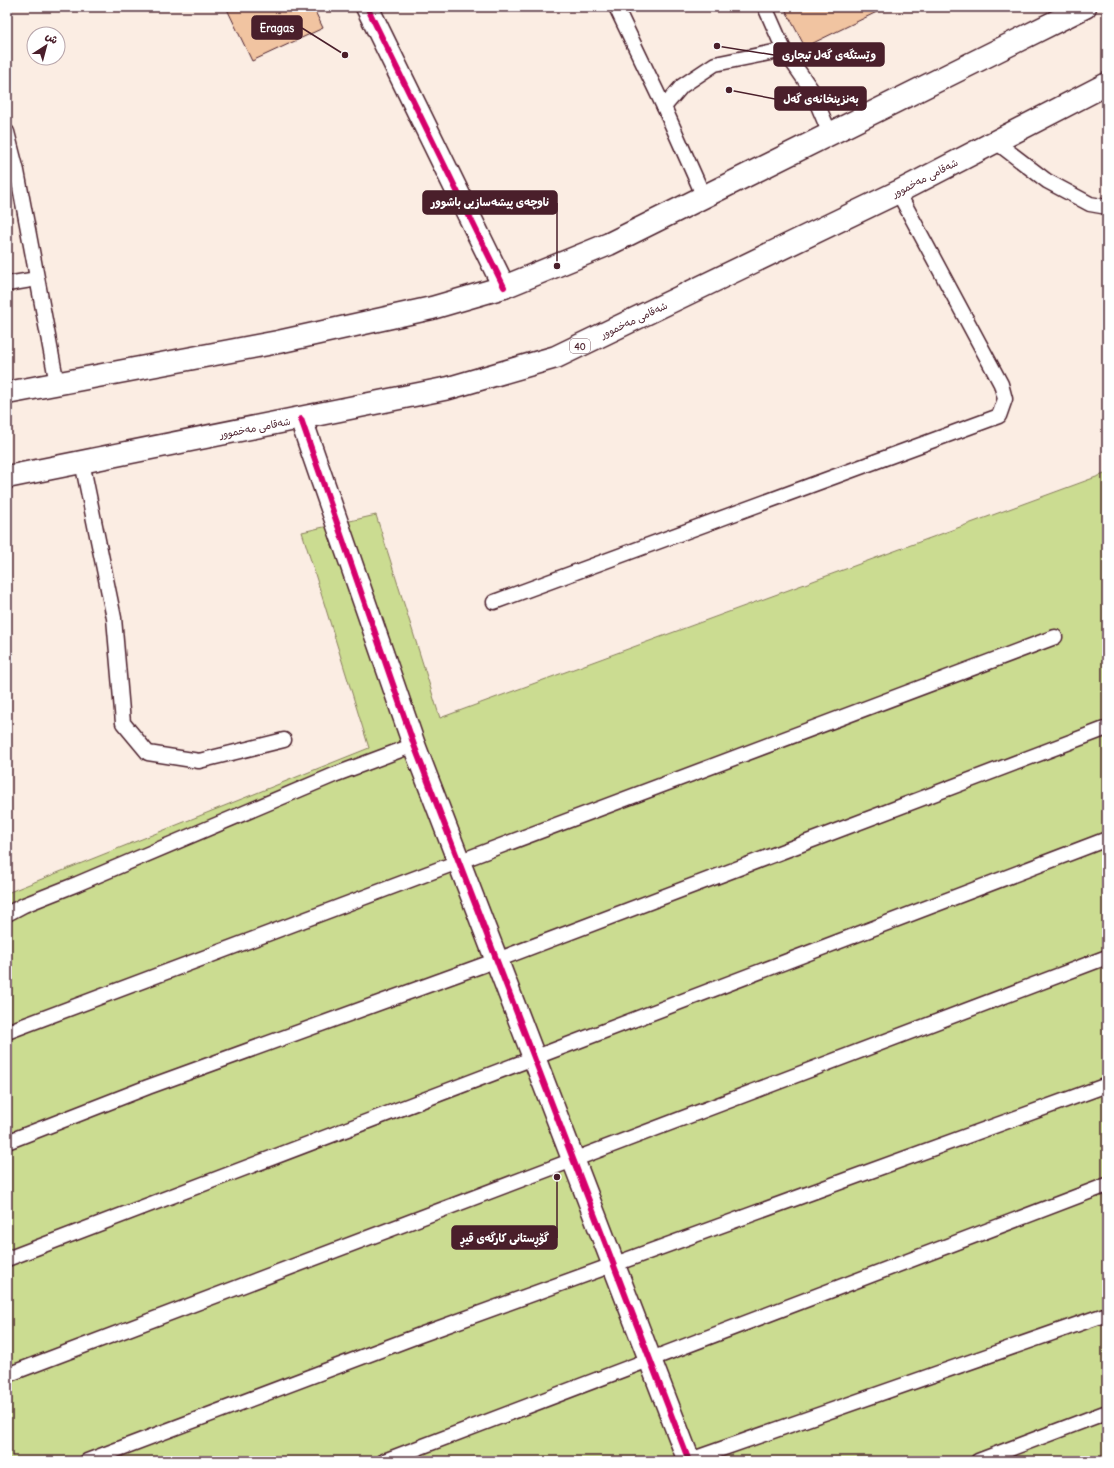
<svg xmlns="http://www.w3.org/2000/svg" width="1114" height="1468" viewBox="0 0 1114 1468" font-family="Delius,'Playpen Sans Arabic',sans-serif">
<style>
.built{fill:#fbede3;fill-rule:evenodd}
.green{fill:#cbdc91;stroke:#8a7e5e}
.building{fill:#f1c4a1;stroke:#4a1f2b}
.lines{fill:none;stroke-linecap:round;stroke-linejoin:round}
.lane-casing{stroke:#4a1f2b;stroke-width:17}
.street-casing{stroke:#4a1f2b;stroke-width:25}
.highway-casing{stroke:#4a1f2b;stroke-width:25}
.lane{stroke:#fff;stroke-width:14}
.street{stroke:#fff;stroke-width:22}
.highway{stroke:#fff;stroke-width:22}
.cycleway-casing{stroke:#fff;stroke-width:8}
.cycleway{stroke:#d6006c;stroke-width:6}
.labels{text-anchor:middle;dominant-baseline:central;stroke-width:3;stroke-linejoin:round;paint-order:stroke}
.shield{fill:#fff;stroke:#80626b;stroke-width:1}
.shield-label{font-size:9px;font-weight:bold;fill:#4a1f2b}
.street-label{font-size:10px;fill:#4a1f2b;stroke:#fff}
.leader{fill:none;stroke:#4a1f2b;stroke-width:1.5}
.callout-dot{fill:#4a1f2b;stroke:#fff;stroke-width:1.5}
.callout{fill:#4a1f2b;stroke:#4a1f2b;stroke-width:1.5}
.callout-label{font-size:11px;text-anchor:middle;font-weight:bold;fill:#fff}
</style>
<rect width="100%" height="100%" fill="#fff"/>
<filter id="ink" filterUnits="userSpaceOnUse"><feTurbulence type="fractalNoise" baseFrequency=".025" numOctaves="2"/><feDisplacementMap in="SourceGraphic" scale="8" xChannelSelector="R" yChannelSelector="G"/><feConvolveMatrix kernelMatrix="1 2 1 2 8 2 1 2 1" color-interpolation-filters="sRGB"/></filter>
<g filter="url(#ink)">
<path class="built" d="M7,7H1107V473L440,718L376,515L302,532L369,748L7,893ZM34,34H58V58H34Z"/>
<polygon class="green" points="1107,473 1107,1461 7,1461 7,893 369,748 302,532 376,515 440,718"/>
<g class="building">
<polygon points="226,7 313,7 323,28 252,61"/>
<polygon points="784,7 887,7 805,47"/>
</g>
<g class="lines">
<defs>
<g id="lane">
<polyline points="616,7 664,107"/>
<polyline points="765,7 784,50"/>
<polyline points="7,132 17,171 57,384"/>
<polyline points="996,142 1047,181 1090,204 1107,207"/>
<polyline points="704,197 664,107 682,86 715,64 784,50 811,89 830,134"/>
<polyline points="7,284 37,279"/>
<polyline points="82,462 114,618 123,723 148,753 199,761 284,740"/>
<polyline points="494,602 999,416 1005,399 1001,384 898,192"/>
<polyline points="7,914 24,905 77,884 334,775 414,745"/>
<polyline points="7,1032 1055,637"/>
<polyline points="7,1142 148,1087 497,960 1107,728"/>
<polyline points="7,1259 1107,839"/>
<polyline points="7,1375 1107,957"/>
<polyline points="87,1461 420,1335 1107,1085"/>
<polyline points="384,1461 1107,1185"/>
<polyline points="687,1461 1107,1314"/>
<polyline points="978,1461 1107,1412"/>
</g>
<g id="street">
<polyline points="367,7 504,287"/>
<polyline points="301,419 414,745 689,1461"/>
</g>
<g id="highway">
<polyline points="7,393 278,342 432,308 504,287 609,244 1085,7"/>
<polyline points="7,477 449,388 556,357 898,192 1107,84"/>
</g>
</defs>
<use href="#lane" class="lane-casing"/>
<use href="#street" class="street-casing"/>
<use href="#highway" class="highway-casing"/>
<use href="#lane" class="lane"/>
<use href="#street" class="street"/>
<use href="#highway" class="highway"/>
<defs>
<g id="cycleway">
<polyline points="367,7 504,287"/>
<polyline points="301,419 414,745 689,1461"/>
</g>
</defs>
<use href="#cycleway" class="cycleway-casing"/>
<use href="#cycleway" class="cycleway"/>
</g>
</g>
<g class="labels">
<rect class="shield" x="570" y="339" width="20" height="14" rx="3"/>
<g class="shield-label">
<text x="580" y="346">40</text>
</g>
<g class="street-label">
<text transform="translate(925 178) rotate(-27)">شەقامی مەخموور</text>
<text transform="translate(634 320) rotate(-25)">شەقامی مەخموور</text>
<text transform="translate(255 428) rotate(-11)">شەقامی مەخموور</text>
</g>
</g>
<path class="leader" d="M345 55L302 28M717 46L774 55M729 90L775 99M557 266L557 203M557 1177L557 1238"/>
<g class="callout-dot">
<circle cx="345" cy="55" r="4"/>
<circle cx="717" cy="46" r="4"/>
<circle cx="729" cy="90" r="4"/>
<circle cx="557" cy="266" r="4"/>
<circle cx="557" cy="1177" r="4"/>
</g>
<g class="callout">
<rect x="252" y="16" width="50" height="23" rx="4"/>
<rect x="774" y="43" width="110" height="23" rx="4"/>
<rect x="775" y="87" width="91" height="23" rx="4"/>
<rect x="423" y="191" width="134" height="23" rx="4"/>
<rect x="452" y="1226" width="105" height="23" rx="4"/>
</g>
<g class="callout-label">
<text x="277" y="32">Eragas</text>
<text x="829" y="59">وێستگەی گەل تیجاری</text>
<text x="821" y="103">بەنزینخانەی گەل</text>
<text x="490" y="206">ناوچەی پیشەسازیی باشوور</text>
<text x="505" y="1242">گۆڕستانی کارگەی قیڕ</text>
</g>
<rect width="1114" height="1468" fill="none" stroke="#fff" stroke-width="24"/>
<rect x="12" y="12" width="1090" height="1444" fill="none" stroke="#4a1f2b" stroke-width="1.5" filter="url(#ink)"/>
<g transform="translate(46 46) rotate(36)"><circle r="19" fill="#ffffff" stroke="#b7a5aa"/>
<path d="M0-3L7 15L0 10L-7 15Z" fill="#4a1f2b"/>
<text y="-6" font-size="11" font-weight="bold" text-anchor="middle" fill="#4a1f2b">ش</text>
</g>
</svg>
